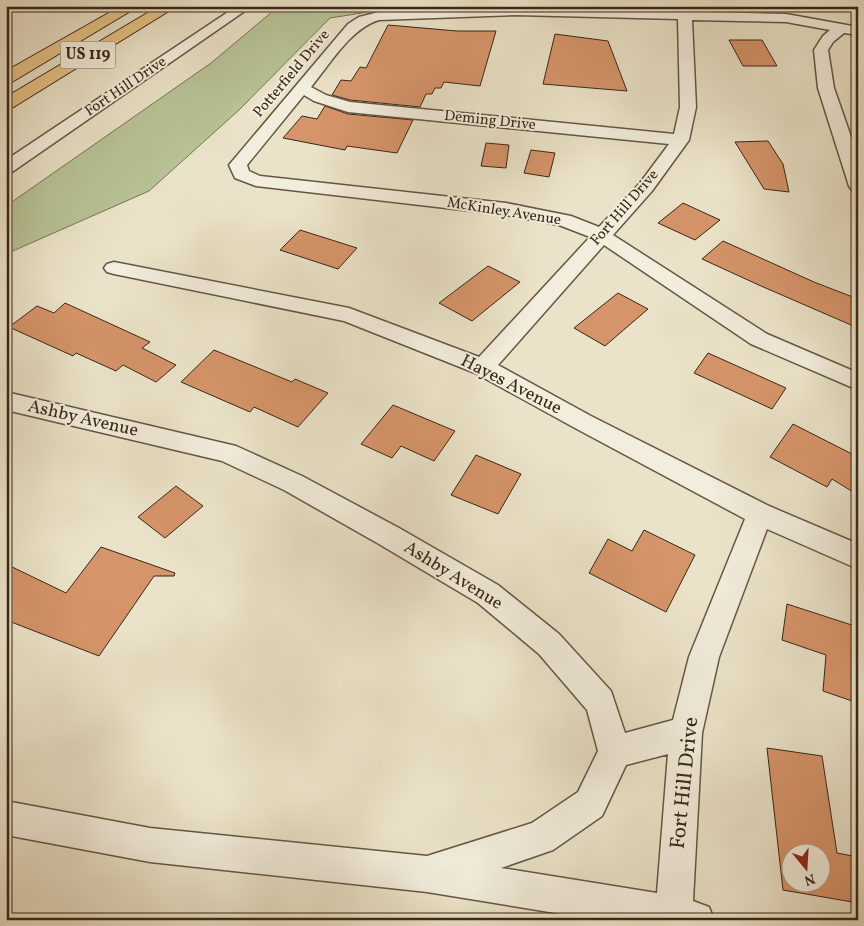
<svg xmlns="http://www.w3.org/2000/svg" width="864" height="926" viewBox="0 0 864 926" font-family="Vollkorn,serif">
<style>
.green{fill:#b8c396;stroke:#787556}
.building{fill:#d6946a;stroke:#382716;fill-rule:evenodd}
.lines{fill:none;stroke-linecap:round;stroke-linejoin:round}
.street-casing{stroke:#655643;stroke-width:3}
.highway-casing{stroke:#382716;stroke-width:2}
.street{fill:#f2eddc;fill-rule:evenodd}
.highway{fill:#e6c284;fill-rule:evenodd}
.labels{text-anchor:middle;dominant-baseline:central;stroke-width:4;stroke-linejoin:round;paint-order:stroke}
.far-street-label{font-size:15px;fill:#382716;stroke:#f2eddc}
.shield{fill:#f2eddc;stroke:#706251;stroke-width:1}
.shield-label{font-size:16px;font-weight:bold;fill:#382716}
.street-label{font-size:18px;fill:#382716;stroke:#f2eddc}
.near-street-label{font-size:21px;fill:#382716;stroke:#f2eddc}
</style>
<rect width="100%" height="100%" fill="#ebe3c9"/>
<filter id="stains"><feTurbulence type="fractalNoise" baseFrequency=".004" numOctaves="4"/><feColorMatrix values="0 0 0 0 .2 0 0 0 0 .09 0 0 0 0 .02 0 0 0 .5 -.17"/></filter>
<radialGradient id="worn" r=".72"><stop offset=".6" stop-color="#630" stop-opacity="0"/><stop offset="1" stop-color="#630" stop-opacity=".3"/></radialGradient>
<polygon class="green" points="279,6 392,6 381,10 330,18 239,110 149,191 6,254 6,206 211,63"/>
<g class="building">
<polygon points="388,25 457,31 496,31 480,86 444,82 441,88 435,88 432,94 426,94 420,107 350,100 332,95 341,80 351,81 360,67 366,68"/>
<polygon points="555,34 608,41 627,91 543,84"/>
<polygon points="729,40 762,40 777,66 743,66"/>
<polygon points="325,106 348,114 413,120 397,153 347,146 345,150 283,138 302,116 317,119"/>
<polygon points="768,141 783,164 789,192 764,189 735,142"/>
<polygon points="486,143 509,145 506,168 481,166"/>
<polygon points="531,150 555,153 549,177 524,173"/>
<polygon points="683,203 720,220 695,240 658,223"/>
<polygon points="300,230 357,248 338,269 280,250"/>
<polygon points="723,241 814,282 858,299 858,328 761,286 702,259"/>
<polygon points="488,266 520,282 472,321 439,303"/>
<polygon points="618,293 648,309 605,346 574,328"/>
<polygon points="65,303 150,342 142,348 176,365 156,382 123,365 116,371 76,353 73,356 9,327 37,306 54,313"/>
<polygon points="214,350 292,382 295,379 328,393 298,427 254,407 250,412 181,382"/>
<polygon points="708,353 786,388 772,409 694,373"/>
<polygon points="393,405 455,431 434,461 401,446 392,458 361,444"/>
<polygon points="793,424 858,457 858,495 832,479 827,487 770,457"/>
<polygon points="476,455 521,474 498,514 451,495"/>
<polygon points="176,486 203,506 165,538 138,517"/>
<polygon points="644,530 695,555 666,612 589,573 608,539 632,551"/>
<polygon points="101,547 175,573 174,576 154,576 99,656 6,620 6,564 66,593"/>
<polygon points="787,604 858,627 858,703 823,691 826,655 782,640"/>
<path d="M767,748L822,756L837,853L858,857V903L783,890ZM792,854H822V884H792Z"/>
</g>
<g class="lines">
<defs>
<g id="street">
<polygon points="237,6 252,6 12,172 6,173 6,160"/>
<path d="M516,7L786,14L858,27V35L844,33L833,42L828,50L834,88L858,157V191L852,190L849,186L818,88L814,50L823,36L830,30L786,22L692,20L696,107L689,140L652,191L613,235L767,334L858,373V390L751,344L604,245L498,365L591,416L769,506L858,544V569L767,529L719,657L702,733L693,901L709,907L714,920H598L427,892L150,862L6,835V801L150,828L427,856L532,823L578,792L598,751L587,710L539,654L478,603L379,544L284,490L222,461L6,410V392L236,446L302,476L399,528L498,585L559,634L611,691L625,733L673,720L689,657L745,519L575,428L475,373L344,321L114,274L107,272L104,268L107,264L114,262L349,308L479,357L590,237L559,225L506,215L256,186L235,178L229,165L348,24L359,17L379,12ZM516,15L678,19L680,107L674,134L350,102L326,95L311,87C330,64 351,28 379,20ZM304,95L314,101L348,112L669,144L640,183L599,227L571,216L506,203L260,176L249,171L247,165ZM668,754L657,893L501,868L553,850L602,816L626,765Z"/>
</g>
<g id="highway">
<polygon points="121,6 139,6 12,82 6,83 6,71"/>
<polygon points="159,6 177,6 12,108 6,109 6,97"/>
</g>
</defs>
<use href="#street" class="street-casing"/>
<use href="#highway" class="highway-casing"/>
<use href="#street" class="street"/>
<use href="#highway" class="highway"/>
</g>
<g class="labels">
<g class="far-street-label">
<text transform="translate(292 74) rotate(-50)">Potterfield Drive</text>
<text transform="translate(126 87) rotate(-34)">Fort Hill Drive</text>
<text transform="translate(490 121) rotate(6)">Deming Drive</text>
<text transform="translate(625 208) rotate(-49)">Fort Hill Drive</text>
<text transform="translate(504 212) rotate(9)">McKinley Avenue</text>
</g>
<rect class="shield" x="60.5" y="41.5" width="55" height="27" rx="4"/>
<g class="shield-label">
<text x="88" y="55">US 119</text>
</g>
<g class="street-label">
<text transform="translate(511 385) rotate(27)">Hayes Avenue</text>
<text transform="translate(83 419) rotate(13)">Ashby Avenue</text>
<text transform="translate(453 576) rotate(32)">Ashby Avenue</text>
</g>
<g class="near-street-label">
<text transform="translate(685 783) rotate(-84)">Fort Hill Drive</text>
</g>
</g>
<rect width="864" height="926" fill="none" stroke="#ebe3c9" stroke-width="25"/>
<rect x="8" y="8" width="849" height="911" fill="none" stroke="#382716" stroke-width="2.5"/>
<rect x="12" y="12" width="839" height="901" fill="none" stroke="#382716"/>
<g transform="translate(806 868) rotate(162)"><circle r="24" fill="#f2eddc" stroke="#a89e8d"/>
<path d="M0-4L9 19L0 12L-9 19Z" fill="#8f2418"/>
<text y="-8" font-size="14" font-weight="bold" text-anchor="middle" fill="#382716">N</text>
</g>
<rect width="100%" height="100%" filter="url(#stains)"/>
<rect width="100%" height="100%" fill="url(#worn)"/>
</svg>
